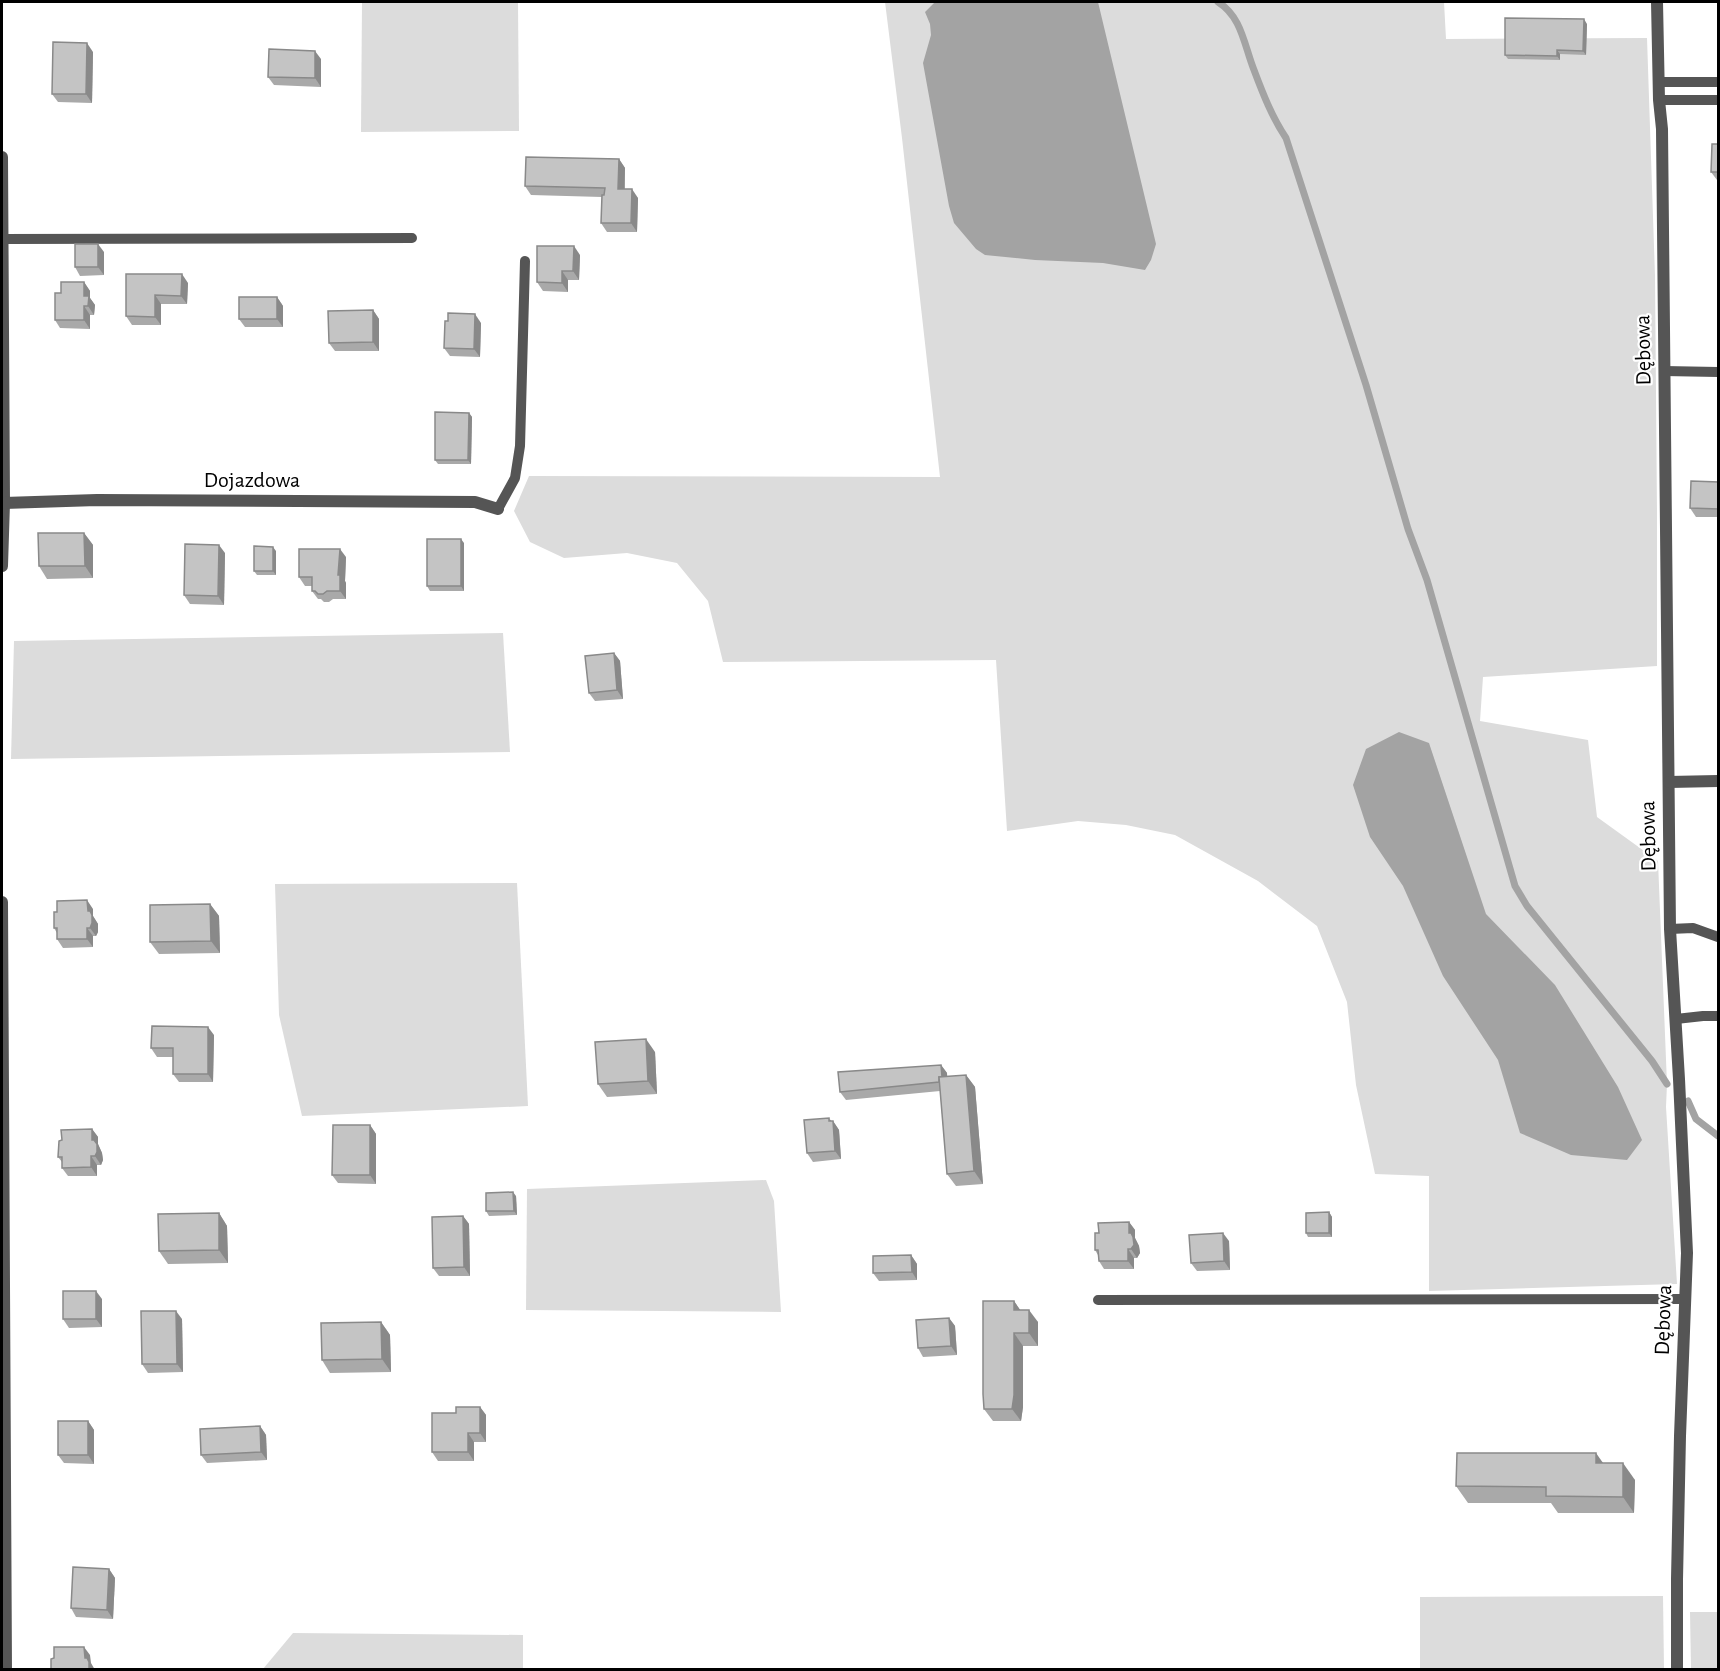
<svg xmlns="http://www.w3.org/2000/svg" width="1720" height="1671" viewBox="0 0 1720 1671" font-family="'Alegreya Sans',sans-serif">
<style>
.green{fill:#dcdcdc}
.water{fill:#a3a3a3}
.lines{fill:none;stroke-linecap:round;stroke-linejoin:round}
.stream{stroke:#a3a3a3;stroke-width:7}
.service{stroke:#555;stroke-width:10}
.minor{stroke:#555;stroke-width:12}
.wall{fill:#a9a9a9}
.shaded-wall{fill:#898989}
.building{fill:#c4c4c4;stroke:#898989;stroke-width:1.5}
.labels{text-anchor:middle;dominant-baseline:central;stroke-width:4.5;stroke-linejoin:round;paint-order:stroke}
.street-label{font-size:22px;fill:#000;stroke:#fff}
</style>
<rect width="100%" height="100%" fill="#fff"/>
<g class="green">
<polygon points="362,2 518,2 519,131 361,132"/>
<polygon points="885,2 1444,2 1446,39 1647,38 1655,276 1657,511 1657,666 1483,677 1480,721 1588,740 1597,817 1658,861 1667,1084 1666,1107 1677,1284 1429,1291 1429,1176 1375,1174 1356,1085 1347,1002 1317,926 1258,881 1175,835 1126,825 1078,821 1007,831 996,660 723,662 708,601 677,563 627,553 564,558 530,542 514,511 529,476 940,477 902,138"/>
<polygon points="503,633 510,752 11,759 14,641"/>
<polygon points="517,883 528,1106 302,1116 279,1015 275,884"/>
<polygon points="766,1180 774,1201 781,1312 526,1310 527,1189"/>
<polygon points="1663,1596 1664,1669 1420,1669 1420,1597"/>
<polygon points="1690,1612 1718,1612 1718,1669 1691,1669"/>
<polygon points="293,1633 523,1635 523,1669 263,1669"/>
</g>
<g class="water">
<polygon points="935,2 1098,2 1156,244 1151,260 1145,270 1103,263 1035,260 985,255 976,249 954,223 949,206 923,63 931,35 930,24 925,12"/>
<polygon points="1399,732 1429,743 1486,914 1555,985 1618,1087 1642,1140 1627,1160 1571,1155 1520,1133 1498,1060 1443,976 1403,886 1370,837 1353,785 1366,749"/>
</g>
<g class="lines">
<g class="stream">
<path d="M1218,2C1242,17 1244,45 1254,70C1263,94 1272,117 1286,138L1366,385L1408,529L1427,580L1515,886L1527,906L1652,1061L1667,1084"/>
<polyline points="1688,1101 1696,1119 1718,1136"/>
</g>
<g class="service">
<polyline points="1658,82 1718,82"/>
<polyline points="1659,100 1718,100"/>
<polyline points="2,239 412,238"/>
<polyline points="1664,371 1718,372"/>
<polyline points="498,509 515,478 520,446 525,261"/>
<polyline points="1670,929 1693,928 1718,937"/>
<polyline points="1676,1019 1703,1016 1718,1016"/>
<polyline points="1098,1300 1685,1299"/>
</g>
<g class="minor">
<polyline points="1657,2 1659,100 1662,129 1670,929 1679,1079 1687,1253 1680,1436 1677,1579 1677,1670"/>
<polyline points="2,157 4,503 2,566"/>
<polyline points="4,503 97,500 475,502 498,509"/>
<polyline points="1669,782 1718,781"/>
<polyline points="2,902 6,1670"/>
</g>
</g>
<g class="wall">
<polygon points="1587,24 1586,55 1560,54 1560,60 1508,59 1505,55"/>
<polygon points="93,52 92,103 58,102 52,94"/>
<polygon points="321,59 321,87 274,85 268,77"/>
<polygon points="1719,144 1719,180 1717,180 1711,172"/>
<polygon points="619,159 625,168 625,189 638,198 637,232 607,232 601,223 602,197 531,195 525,186"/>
<polygon points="104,252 104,275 80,276 75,267"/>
<polygon points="580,255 579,280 568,280 568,292 543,291 537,282"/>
<polygon points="126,274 188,283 187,304 161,304 161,325 132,325 126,316"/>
<polygon points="84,282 90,291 90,298 95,305 94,315 90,315 90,329 60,328 55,320 61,293"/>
<polygon points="277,297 283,306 283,327 245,327 239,319"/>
<polygon points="373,310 379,319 379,351 335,351 329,343"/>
<polygon points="481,323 480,357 450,356 444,348"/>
<polygon points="469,413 472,417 471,464 438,464 435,460"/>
<polygon points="1719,482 1719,517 1696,517 1690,508"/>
<polygon points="84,533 93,545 93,578 47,579 39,566"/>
<polygon points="464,543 464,591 430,591 427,586"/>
<polygon points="276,551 276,575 257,575 254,571"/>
<polygon points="225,553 224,605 190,604 184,595"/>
<polygon points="346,557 345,581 346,583 346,599 333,599 329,602 324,602 321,599 318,599 312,591 312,586 305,586 299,577"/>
<polygon points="614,653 620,661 623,699 595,701 589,693"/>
<polygon points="210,904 219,916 220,953 159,954 150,942"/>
<polygon points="93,909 93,916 98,924 98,932 96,936 93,936 93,947 63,948 57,939 57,933 54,928"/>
<polygon points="214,1035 213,1082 179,1082 173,1074 173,1057 157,1057 151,1048"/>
<polygon points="655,1052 657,1094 607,1097 598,1084"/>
<polygon points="941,1065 947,1073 947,1077 966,1075 975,1087 983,1184 956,1186 947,1174 940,1091 846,1100 840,1092"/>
<polygon points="831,1121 833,1121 839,1130 841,1159 813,1162 807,1153"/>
<polygon points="370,1125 376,1134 376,1184 338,1183 332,1175"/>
<polygon points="92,1129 98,1137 98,1144 102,1153 103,1160 101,1165 97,1165 97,1176 68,1176 62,1168 62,1162 58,1157 62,1140"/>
<polygon points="516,1196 517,1215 489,1216 486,1211"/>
<polygon points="1329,1212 1332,1217 1332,1237 1308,1237 1306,1233"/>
<polygon points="219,1213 227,1226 228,1263 168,1264 159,1251"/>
<polygon points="463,1216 469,1224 470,1276 439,1276 433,1268"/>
<polygon points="1129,1222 1135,1230 1135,1238 1139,1246 1140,1253 1137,1258 1134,1258 1134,1269 1104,1269 1099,1261 1098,1255 1095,1250 1099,1233"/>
<polygon points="1229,1241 1230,1270 1197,1271 1191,1263"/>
<polygon points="911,1255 917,1264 917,1280 879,1281 873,1273"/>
<polygon points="102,1299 102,1327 69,1328 63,1319"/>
<polygon points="1014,1301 1020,1310 1038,1322 1038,1346 1023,1346 1023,1407 1021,1421 993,1421 984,1409"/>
<polygon points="949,1318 955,1326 957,1355 923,1357 918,1348"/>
<polygon points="182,1319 183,1372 148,1373 142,1364"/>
<polygon points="381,1322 390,1335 391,1372 330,1373 322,1360"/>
<polygon points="480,1407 486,1415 486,1442 474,1442 474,1461 438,1461 432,1452 456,1413"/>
<polygon points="88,1421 94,1430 94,1464 64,1463 58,1455"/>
<polygon points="260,1426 266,1435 267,1460 207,1463 201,1455"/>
<polygon points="1603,1463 1635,1480 1634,1513 1558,1513 1551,1503 1468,1503 1456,1486"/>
<polygon points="109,1569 115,1578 113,1619 76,1617 71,1608"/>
</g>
<g class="shaded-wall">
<polygon points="1584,19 1587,24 1586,55 1583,51"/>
<polygon points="87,43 93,52 92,103 86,94"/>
<polygon points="1557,50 1560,54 1560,60 1557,56"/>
<polygon points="315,51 321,59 321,87 315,78"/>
<polygon points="619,159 625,168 624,197 618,189"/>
<polygon points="632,189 638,198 637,232 631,223"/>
<polygon points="98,244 104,252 104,275 98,267"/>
<polygon points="574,246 580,255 579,280 573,271"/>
<polygon points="562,271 568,280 568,292 562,283"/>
<polygon points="182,274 188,283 187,304 181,296"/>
<polygon points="84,282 90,291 90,298 95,305 94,315 88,306 84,296"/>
<polygon points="155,295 161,304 161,325 155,317"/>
<polygon points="277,297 283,306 283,327 277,319"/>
<polygon points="84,306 90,315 90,329 84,320"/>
<polygon points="373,310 379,319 379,351 373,342"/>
<polygon points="475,314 481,323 480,357 474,349"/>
<polygon points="469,413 472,417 471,464 468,460"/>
<polygon points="84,533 93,545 93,578 85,566"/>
<polygon points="461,539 464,543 464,591 461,586"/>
<polygon points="219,545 225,553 224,605 218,596"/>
<polygon points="273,547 276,551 276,575 273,571"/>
<polygon points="340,549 346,557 345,581 346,583 346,599 340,591 338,575"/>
<polygon points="614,653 620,661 623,699 617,690"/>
<polygon points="87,900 93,909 93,916 98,924 98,932 96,936 90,928 88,911"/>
<polygon points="210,904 219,916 220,953 211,941"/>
<polygon points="87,928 93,936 93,947 87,939"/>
<polygon points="208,1027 214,1035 213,1082 208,1074"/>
<polygon points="646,1039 655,1052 657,1094 648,1081"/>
<polygon points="941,1065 947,1073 948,1090 942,1081"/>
<polygon points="966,1075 975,1087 983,1184 974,1171"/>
<polygon points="829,1118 834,1125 833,1121 839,1130 841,1159 835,1151"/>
<polygon points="370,1125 376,1134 376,1184 370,1175"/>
<polygon points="92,1129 98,1137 98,1144 102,1153 103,1160 101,1165 95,1156 92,1140"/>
<polygon points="91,1156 97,1165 97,1176 91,1167"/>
<polygon points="513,1192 516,1196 517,1215 514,1211"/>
<polygon points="1329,1212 1332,1217 1332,1237 1329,1233"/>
<polygon points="219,1213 227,1226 228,1263 219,1250"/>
<polygon points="463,1216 469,1224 470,1276 464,1267"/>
<polygon points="1129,1222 1135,1230 1135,1238 1139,1246 1140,1253 1137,1258 1131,1249 1129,1233"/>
<polygon points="1223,1233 1229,1241 1230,1270 1224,1261"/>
<polygon points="1128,1249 1134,1258 1134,1269 1128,1261"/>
<polygon points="911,1255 917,1264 917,1280 912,1272"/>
<polygon points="96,1291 102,1299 102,1327 96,1319"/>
<polygon points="1014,1301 1023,1314 1014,1310"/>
<polygon points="1029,1310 1038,1322 1038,1346 1029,1333"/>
<polygon points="176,1311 182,1319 183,1372 177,1364"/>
<polygon points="949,1318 955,1326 957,1355 951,1346"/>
<polygon points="381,1322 390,1335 391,1372 382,1359"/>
<polygon points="1014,1333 1023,1346 1023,1407 1021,1421 1012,1409"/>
<polygon points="480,1407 486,1415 486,1442 480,1433"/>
<polygon points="88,1421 94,1430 94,1464 88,1455"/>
<polygon points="260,1426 266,1435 267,1460 261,1452"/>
<polygon points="468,1433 474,1442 474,1461 468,1452"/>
<polygon points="1596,1453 1608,1470 1596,1463"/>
<polygon points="1623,1463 1635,1480 1634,1513 1623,1497"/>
<polygon points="109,1569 115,1578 113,1619 107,1610"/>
<polygon points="84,1647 90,1655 91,1663 95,1670 89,1670 85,1658"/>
</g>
<g class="building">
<polygon points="1505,18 1584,19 1583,51 1557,50 1557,56 1505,55"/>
<polygon points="53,42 87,43 86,94 52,94"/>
<polygon points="269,49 315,51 315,78 268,77"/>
<polygon points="1712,144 1719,144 1719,172 1711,172"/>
<polygon points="526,157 619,159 618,189 632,189 631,223 601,223 602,195 604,195 605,188 525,186"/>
<rect x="75" y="244" width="23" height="23"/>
<polygon points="537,246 574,246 573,271 562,271 562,283 537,282"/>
<polygon points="126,274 182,274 181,296 155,295 155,317 126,316"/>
<polygon points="61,282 84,282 84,296 89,296 88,306 84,306 84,320 55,320 55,293 61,293"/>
<rect x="239" y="297" width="38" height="22"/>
<polygon points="373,310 373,342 329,343 328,311"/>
<polygon points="448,313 475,314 474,349 444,348 445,321 448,321"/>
<polygon points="435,412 469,413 468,460 435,460"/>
<polygon points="1691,481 1719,482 1719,509 1690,508"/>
<polygon points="38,533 84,533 85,566 39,566"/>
<rect x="427" y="539" width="34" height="47"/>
<polygon points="185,544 219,545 218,596 184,595"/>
<polygon points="254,546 273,547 273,571 254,571"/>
<polygon points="299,549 340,549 338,575 340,575 340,591 327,591 323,594 318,594 315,591 312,591 312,577 299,577"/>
<polygon points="614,653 617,690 589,693 585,656"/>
<polygon points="87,900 88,911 90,911 92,915 92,923 90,928 87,928 87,939 57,939 57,928 54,928 54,912 57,912 57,901"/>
<polygon points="210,904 211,941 150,942 150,905"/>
<polygon points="152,1026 208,1027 208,1074 173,1074 173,1048 151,1048"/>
<polygon points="646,1039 648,1081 598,1084 595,1042"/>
<polygon points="941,1065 942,1077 939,1077 939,1082 840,1092 838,1072"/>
<polygon points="966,1075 974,1171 947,1174 939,1077"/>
<polygon points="829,1118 829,1121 833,1121 835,1151 807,1153 804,1120"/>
<polygon points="333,1125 370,1125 370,1175 332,1175"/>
<polygon points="92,1129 92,1140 94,1140 97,1144 97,1152 95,1156 91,1156 91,1167 62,1168 62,1157 58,1157 59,1141 62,1140 61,1130"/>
<polygon points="513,1192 514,1211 486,1211 486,1193"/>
<polygon points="1329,1212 1329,1233 1306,1233 1306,1213"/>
<polygon points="219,1213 219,1250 159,1251 158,1214"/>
<polygon points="463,1216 464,1267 433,1268 432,1217"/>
<polygon points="1129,1222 1129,1233 1131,1233 1133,1237 1134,1245 1131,1249 1128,1249 1128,1261 1099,1261 1098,1250 1095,1250 1095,1233 1099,1233 1098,1223"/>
<polygon points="1223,1233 1224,1261 1191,1263 1189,1235"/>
<polygon points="911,1255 912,1272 873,1273 873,1256"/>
<rect x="63" y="1291" width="33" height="28"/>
<polygon points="983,1301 1014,1301 1014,1310 1029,1310 1029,1333 1014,1333 1014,1395 1012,1409 984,1409 983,1394"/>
<polygon points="141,1311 176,1311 177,1364 142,1364"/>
<polygon points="949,1318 951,1346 918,1348 916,1320"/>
<polygon points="381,1322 382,1359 322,1360 321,1323"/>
<polygon points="456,1407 480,1407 480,1433 468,1433 468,1452 432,1452 432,1413 456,1413"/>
<rect x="58" y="1421" width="30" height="34"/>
<polygon points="260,1426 261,1452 201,1455 200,1429"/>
<polygon points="1457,1453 1596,1453 1596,1463 1623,1463 1623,1497 1546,1496 1546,1487 1456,1486"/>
<polygon points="73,1567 109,1569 107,1610 71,1608"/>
<polygon points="54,1647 84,1647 85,1658 87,1658 89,1662 89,1670 51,1670 51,1659 54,1658"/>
</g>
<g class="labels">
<g class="street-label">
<text transform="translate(1643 350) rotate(-91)">Dębowa</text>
<text x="252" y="480">Dojazdowa</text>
<text transform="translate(1648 836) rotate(-91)">Dębowa</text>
<text transform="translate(1663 1320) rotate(-88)">Dębowa</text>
</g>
</g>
<rect width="1720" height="1671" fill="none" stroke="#000000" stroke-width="6"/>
</svg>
